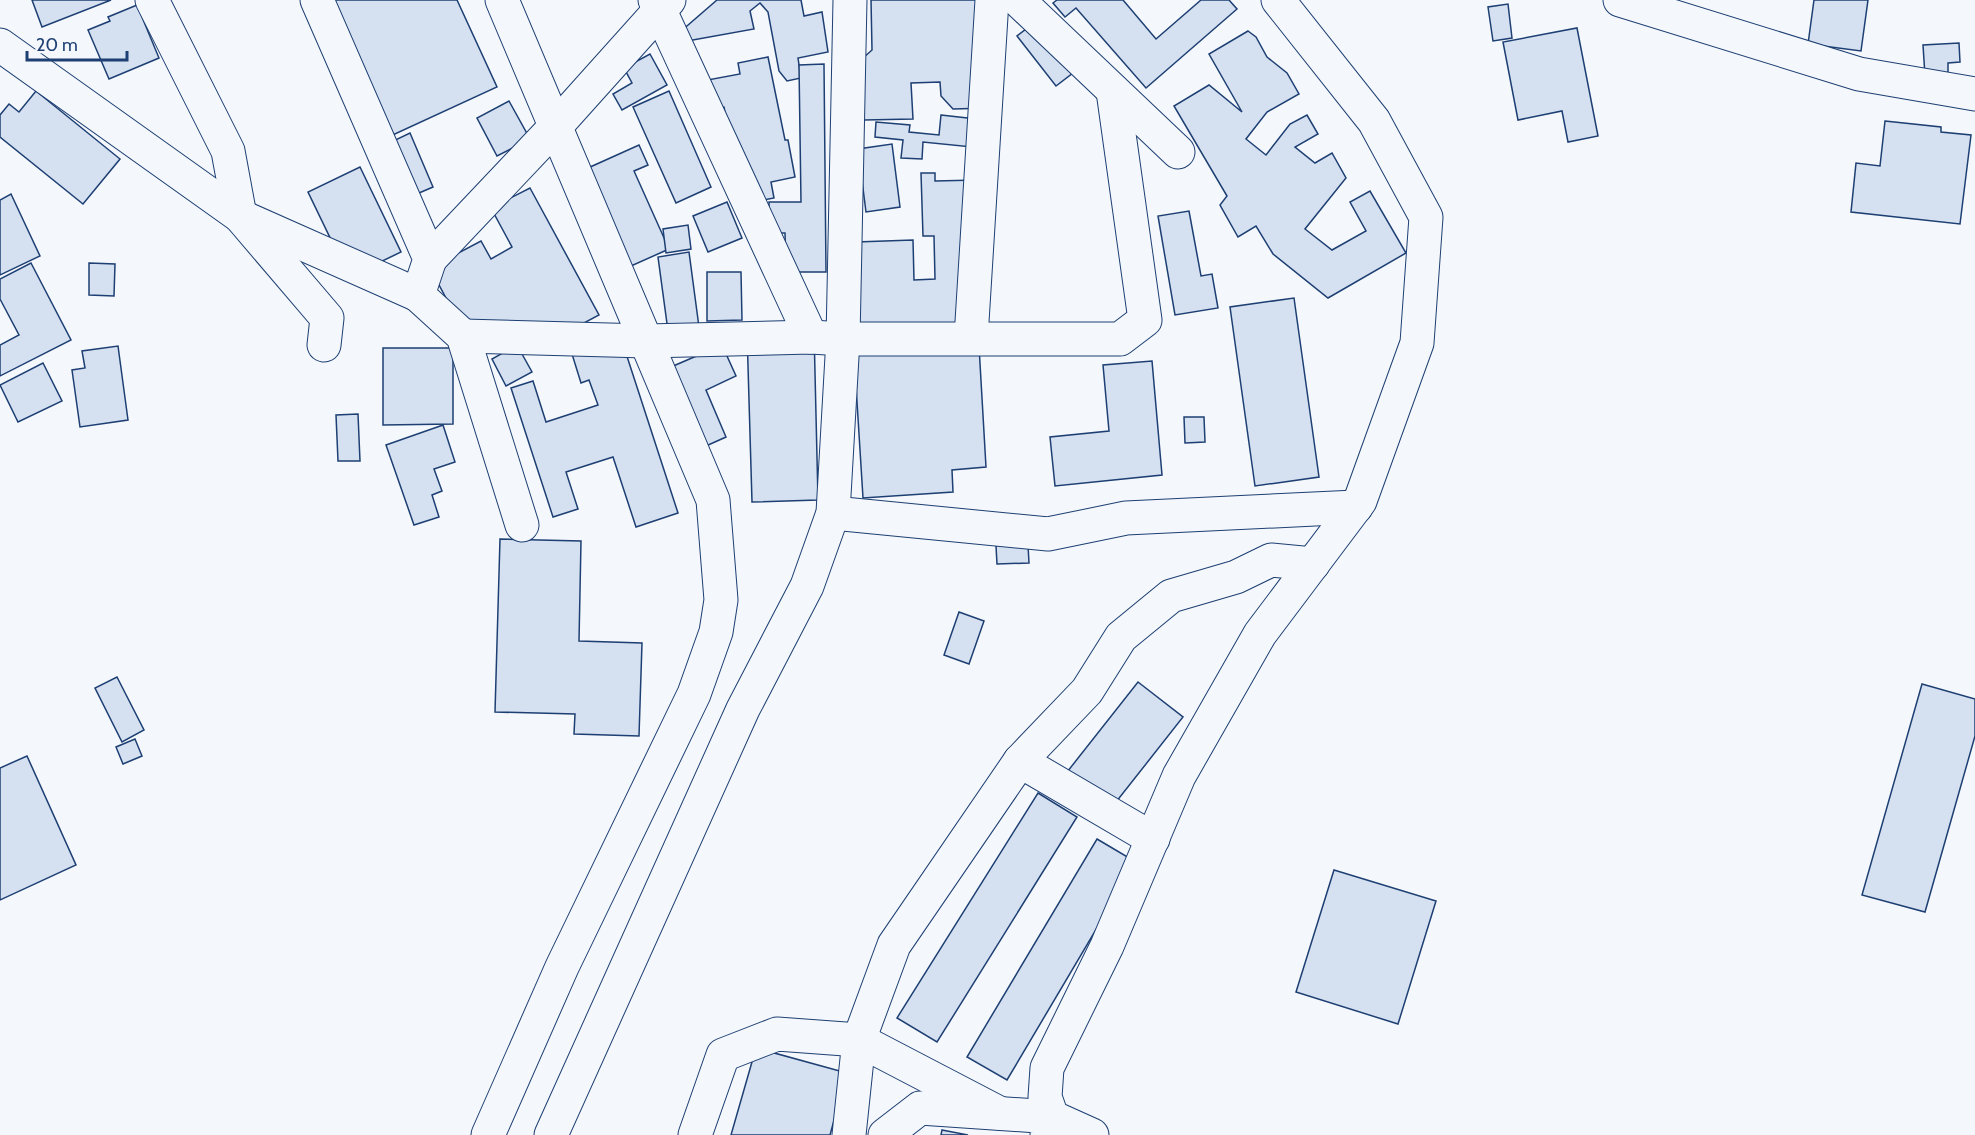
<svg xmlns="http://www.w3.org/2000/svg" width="1975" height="1135" viewBox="0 0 1975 1135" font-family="Cabin,sans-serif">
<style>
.building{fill:#d5e0f0;stroke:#1d3f73;stroke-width:1.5}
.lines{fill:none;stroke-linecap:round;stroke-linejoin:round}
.minor-casing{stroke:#1d3f73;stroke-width:35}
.major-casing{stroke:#1d3f73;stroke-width:35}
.minor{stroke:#f4f7fb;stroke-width:33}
.major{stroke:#f4f7fb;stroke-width:33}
</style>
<rect width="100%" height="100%" fill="#f4f7fb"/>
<g class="building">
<polygon points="32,0 111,0 42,27"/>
<polygon points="319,0 457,0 497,87 384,139"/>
<polygon points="717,0 801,0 804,16 822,12 828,52 798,58 801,78 787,81 779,71 768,12 760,3 750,11 754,29 665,45"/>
<polygon points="871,0 985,0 988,108 953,109 941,96 940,82 911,83 913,119 864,120 863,58 872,50"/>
<polygon points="1057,0 1123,0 1156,39 1201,0 1229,0 1237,9 1146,88 1076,8 1065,17 1053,3"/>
<polygon points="1814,0 1868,0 1861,51 1808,44"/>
<polygon points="1508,4 1512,38 1493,41 1488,7"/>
<polygon points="137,5 159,58 109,79 88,30 110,21 108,17"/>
<polygon points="1043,16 1082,66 1056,86 1017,36"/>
<polygon points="1577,28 1598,136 1568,142 1562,111 1518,120 1503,42"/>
<polygon points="1248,31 1256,37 1267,57 1287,73 1299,94 1267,112 1246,139 1266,155 1290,124 1307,115 1318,134 1295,147 1315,163 1332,153 1346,178 1305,229 1332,250 1366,231 1350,202 1370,191 1406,253 1328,298 1273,254 1256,226 1238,237 1220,205 1227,196 1174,106 1209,85 1242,112 1209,54"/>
<polygon points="1959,43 1960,62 1948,63 1948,75 1925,76 1923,45"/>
<polygon points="650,54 667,85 622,110 613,94 632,83 624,68"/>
<polygon points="768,57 785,140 788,140 795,177 771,182 774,198 743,204 724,107 708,110 702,81 740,74 738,63"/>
<polygon points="824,64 826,272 786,272 785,233 769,233 769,202 801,202 799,65"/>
<polygon points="36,91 120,159 83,204 0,137 0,115 9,104 19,112"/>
<polygon points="669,91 711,187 676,203 633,107"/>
<polygon points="509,101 530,139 497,156 477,118"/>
<polygon points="941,115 985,120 982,148 923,142 922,159 901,158 903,140 875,137 876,122 910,125 909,132 939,135"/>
<polygon points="1885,121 1941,127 1941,132 1971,135 1960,224 1851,212 1856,163 1880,166"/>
<polygon points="410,133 433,187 412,196 389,143"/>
<polygon points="892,144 900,207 866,212 858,149"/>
<polygon points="639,145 648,165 634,171 669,249 631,266 588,168"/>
<polygon points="360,167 401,252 349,277 308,192"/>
<polygon points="921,173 935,173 935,181 977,180 981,324 858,328 856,242 913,240 914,280 935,279 934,236 923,236"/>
<polygon points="530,188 599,315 541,346 469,341 430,268 481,241 491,259 512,247 491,208"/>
<polygon points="11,194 40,256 0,275 0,200"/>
<polygon points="727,202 742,238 708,252 693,216"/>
<polygon points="1189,211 1201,276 1212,274 1218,308 1175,315 1158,216"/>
<polygon points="688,225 691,249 666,253 663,229"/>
<polygon points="689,252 699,327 668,331 658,257"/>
<polygon points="31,263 71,340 0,376 0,345 19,335 0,299 0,279"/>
<polygon points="89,263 115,264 114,296 89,295"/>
<polygon points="707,272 741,272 742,320 707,321"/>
<polygon points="1294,298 1319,477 1255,486 1230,307"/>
<polygon points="814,330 818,500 752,502 747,332"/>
<polygon points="621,338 678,513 636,527 613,457 566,472 578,509 553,517 511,388 533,381 546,422 598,405 589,380 581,383 572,354"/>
<polygon points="517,345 532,372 506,386 492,359"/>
<polygon points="722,345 736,376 706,390 726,437 706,446 671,367"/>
<polygon points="118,346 128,420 80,427 72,370 85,368 82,351"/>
<polygon points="979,346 986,467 952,470 953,492 863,498 854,354"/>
<polygon points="383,348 453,348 453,424 383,425"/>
<polygon points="1152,361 1162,475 1055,486 1050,437 1109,431 1103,365"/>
<polygon points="43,363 62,401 18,422 0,385"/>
<polygon points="358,414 360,461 338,461 336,415"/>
<polygon points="1184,417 1204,417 1205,442 1185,443"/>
<polygon points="443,425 455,462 434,469 442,491 432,495 439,517 414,525 386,445"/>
<polygon points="1027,527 1029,563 997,564 995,528"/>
<polygon points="500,539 581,541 579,641 642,643 639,736 574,734 575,714 495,712"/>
<polygon points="959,612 984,621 969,664 944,655"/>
<polygon points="117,677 144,730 122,742 95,688"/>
<polygon points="1138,682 1183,717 1105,816 1060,781"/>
<polygon points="1922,684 1975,699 1975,736 1925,912 1862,895"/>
<polygon points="135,739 142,756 123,764 116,747"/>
<polygon points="27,756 76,865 0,900 0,768"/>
<polygon points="1038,793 1077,817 937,1042 897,1018"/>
<polygon points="1097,839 1136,862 1007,1080 967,1057"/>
<polygon points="1334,870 1436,901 1398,1024 1296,992"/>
<polygon points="756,1048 847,1073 830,1135 731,1135"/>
<polygon points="942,1130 968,1135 941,1135"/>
</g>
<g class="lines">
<defs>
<g id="minor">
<polyline points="152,0 228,151 240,216 327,318 324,345"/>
<polyline points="317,0 430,259 418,295 463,336 522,525"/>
<polyline points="655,0 811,337"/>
<polyline points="1018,0 1178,152"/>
<polyline points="1620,0 1859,74 1975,94"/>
<polyline points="0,45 240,216 418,295"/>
<polyline points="430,259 556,126 669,0"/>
<polyline points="463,336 646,341 811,337 843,339 1120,339 1145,320 1113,91"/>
<polyline points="971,338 992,0"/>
<polyline points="833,513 1048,534 1126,518 1356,507"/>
<polyline points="1020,761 1087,691 1121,637 1171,596 1236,577 1271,560 1313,564"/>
<polyline points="488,1135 562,967 694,694 716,632 721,600 713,500 502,0"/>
<polyline points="695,1135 723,1055 777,1034 859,1040 999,1113"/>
<polyline points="849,1135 859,1040 894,945 1020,761 1153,839"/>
<polyline points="885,1135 920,1108 1052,1117 1047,1135"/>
</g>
<g id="major">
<polyline points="551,1135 743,709 807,586 833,513 843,339 850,0"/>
<polyline points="1092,1135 1052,1117 1045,1097 1047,1068 1107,946 1179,776 1260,634 1360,501 1417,343 1426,217 1374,121 1278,0"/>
</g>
</defs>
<use href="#minor" class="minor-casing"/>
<use href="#major" class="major-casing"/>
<use href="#minor" class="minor"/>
<use href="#major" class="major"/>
</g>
<path d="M27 51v9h100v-9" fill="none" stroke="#1d3f73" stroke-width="3"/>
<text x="36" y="51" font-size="18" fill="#1d3f73" stroke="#f4f7fb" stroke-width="4.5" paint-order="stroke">20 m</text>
</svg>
